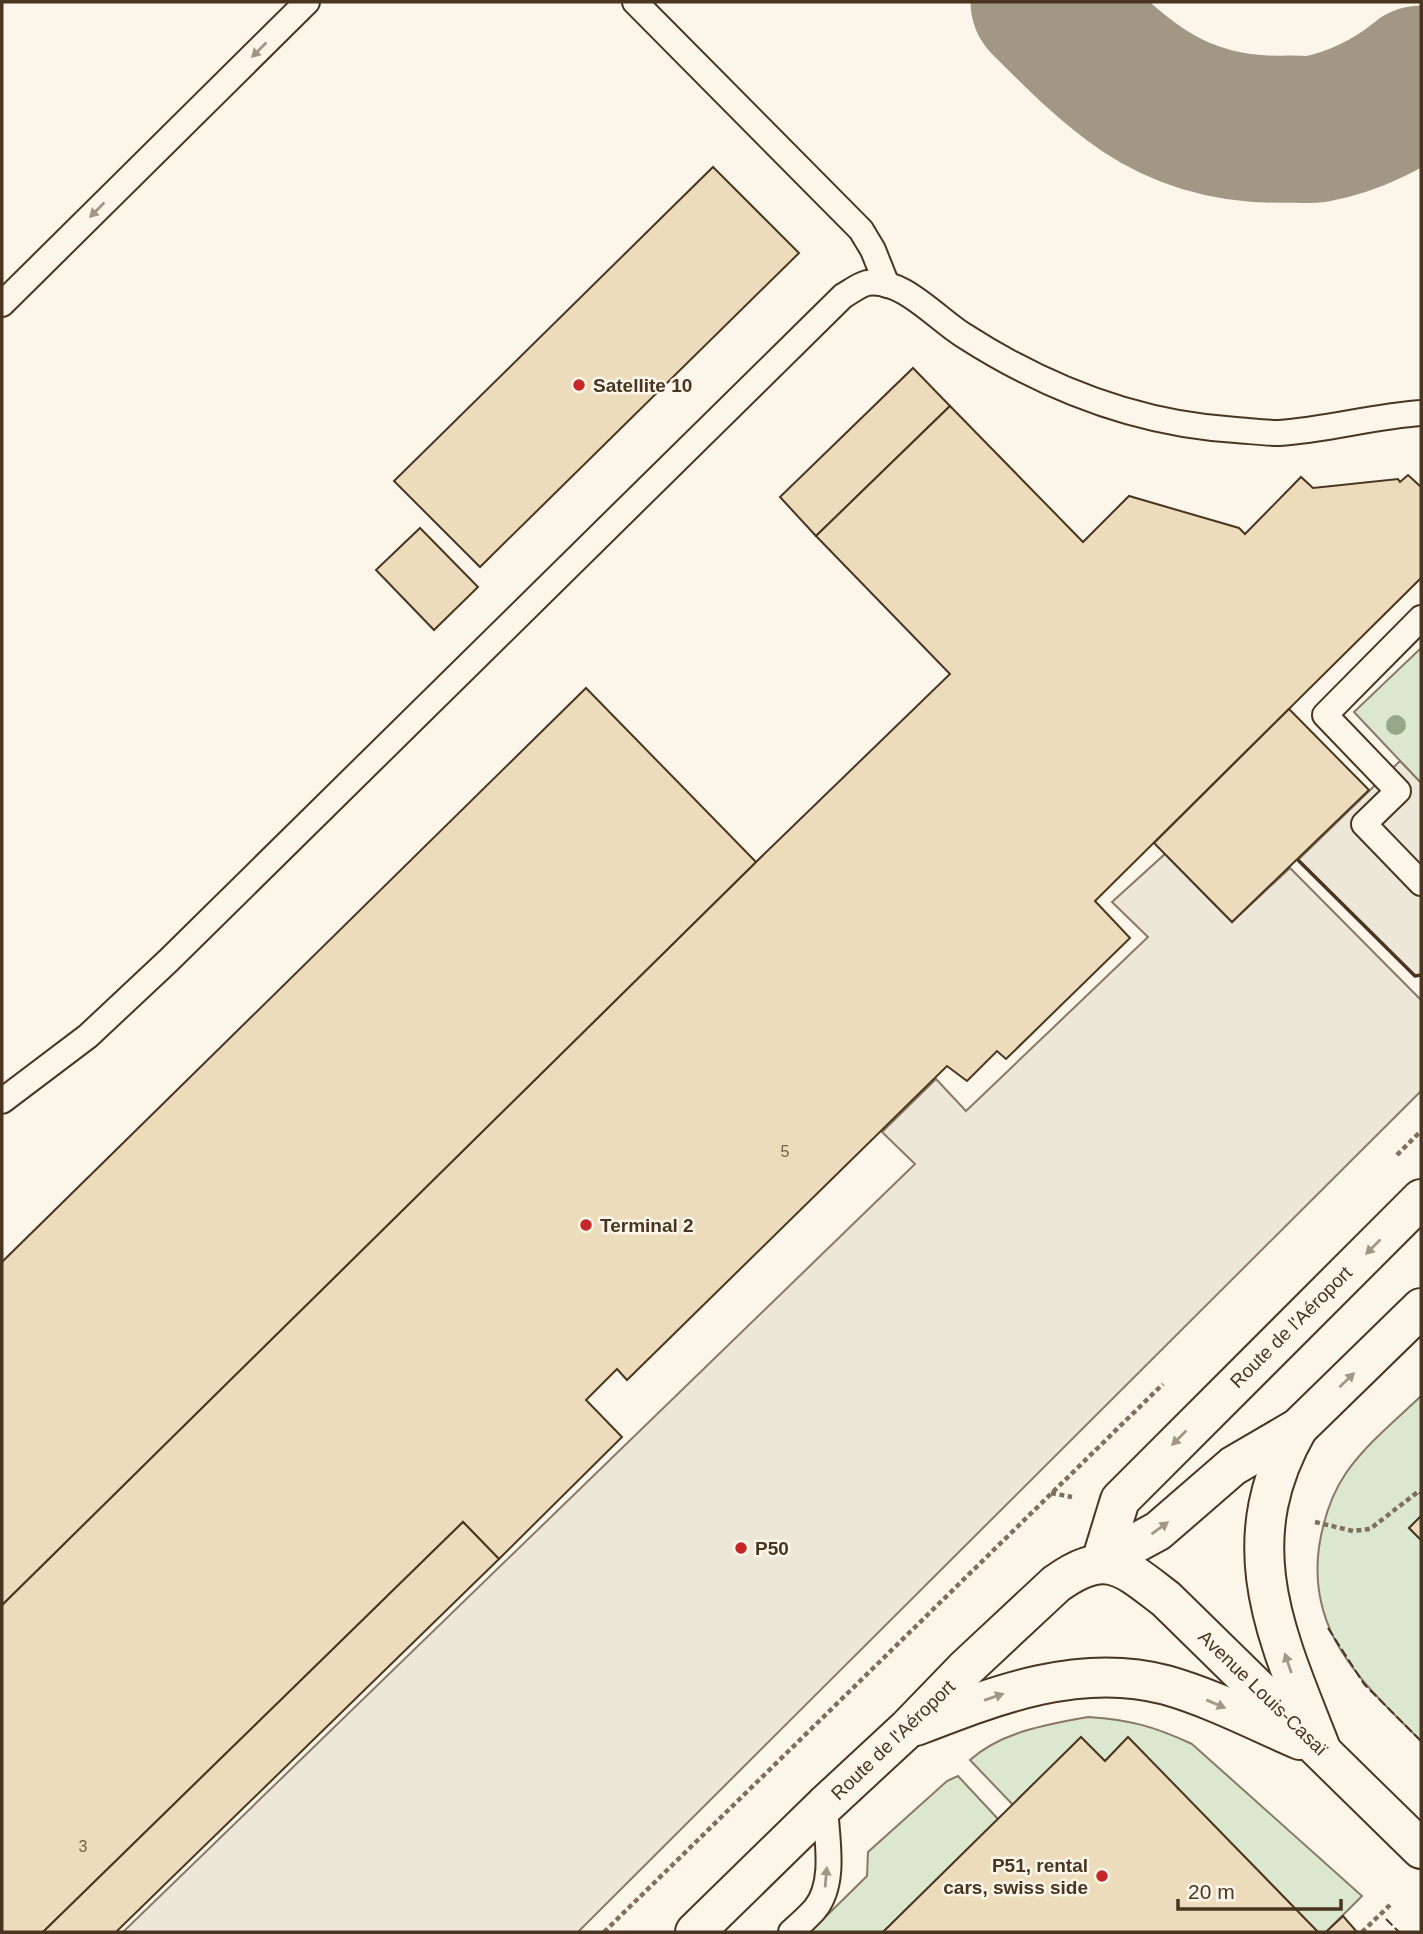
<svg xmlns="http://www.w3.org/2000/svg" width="1423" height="1934" viewBox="0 0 1423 1934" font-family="Helvetica,sans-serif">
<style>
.green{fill:#dce7d0;stroke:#887966;stroke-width:2}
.parking{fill:#ede7d9;stroke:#887966;stroke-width:2}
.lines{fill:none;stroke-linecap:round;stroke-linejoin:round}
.taxiway{stroke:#a29684;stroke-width:147}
.building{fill:#ecdcbc;stroke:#4a3520;stroke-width:2}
.lane-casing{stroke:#4a3520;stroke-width:28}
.street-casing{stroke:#4a3520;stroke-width:42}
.primary-casing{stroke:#4a3520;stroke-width:42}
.path{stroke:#7f6f5c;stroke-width:4.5;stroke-dasharray:5 3.5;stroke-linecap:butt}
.lane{stroke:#fbf6e9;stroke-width:24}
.street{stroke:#fbf6e9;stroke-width:38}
.primary{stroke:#fbf6e9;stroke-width:38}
.fence{stroke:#4a3520;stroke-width:2;stroke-dasharray:9 3.5;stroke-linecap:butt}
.wall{stroke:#4a3520;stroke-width:3.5}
.tree{fill:#96a887}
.oneway{fill:#a29684}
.poi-dot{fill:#c62828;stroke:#fbf6e9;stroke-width:2.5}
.labels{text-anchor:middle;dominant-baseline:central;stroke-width:5;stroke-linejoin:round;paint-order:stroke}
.number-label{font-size:16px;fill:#725f47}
.poi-label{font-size:19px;font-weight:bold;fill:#4a3520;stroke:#fbf6e9;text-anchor:start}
.street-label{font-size:19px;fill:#4a3520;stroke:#fbf6e9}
</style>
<rect width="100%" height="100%" fill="#fbf6e9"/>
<g class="green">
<polygon points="1421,648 1421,783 1354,712"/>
<path d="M1421,1396V1516L1409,1528L1421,1540V1741C1365,1685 1307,1635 1319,1547C1323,1521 1331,1495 1346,1473C1366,1444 1396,1420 1421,1396Z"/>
<path d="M1088,1717C1131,1720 1153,1726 1192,1744L1362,1896L1326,1932H1318L1128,1738L1105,1761L1013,1805L970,1760C1001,1732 1048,1724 1088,1717Z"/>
<polygon points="958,1776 998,1819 883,1932 810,1932 867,1876 868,1852 947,1781"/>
</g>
<g class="parking">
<polygon points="1400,761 1421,783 1421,975 1415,976 1298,860"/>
<polygon points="1165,854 1232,922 1290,868 1421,1000 1421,1091 578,1932 123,1932 915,1164 882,1132 936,1079 966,1111 1148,937 1112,902"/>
</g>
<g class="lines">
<path class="taxiway" d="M1044,2C1075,33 1106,65 1143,90C1188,120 1236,131 1290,129C1298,129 1308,130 1316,129C1354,122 1392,103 1421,79"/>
</g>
<g class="building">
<polygon points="713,167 799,253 480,567 394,481"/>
<polygon points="913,368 950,406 816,536 780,497"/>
<polygon points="950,406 1083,542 1129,496 1239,528 1245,534 1301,477 1313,488 1398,479 1400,482 1408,475 1421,487 1421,578 1095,901 1130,938 1006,1059 997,1051 967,1081 947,1066 627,1380 617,1369 586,1400 622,1437 499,1559 463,1522 43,1932 2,1932 2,1605 756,862 950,674 816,536"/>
<polygon points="420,528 478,587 434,630 376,570"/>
<polygon points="586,688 756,862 2,1605 2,1262"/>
<polygon points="1289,709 1369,790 1232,922 1154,843"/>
<polygon points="1421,1516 1421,1540 1409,1528"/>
<polygon points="463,1522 499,1559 116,1932 43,1932"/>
<polygon points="1081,1737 1105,1761 1128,1737 1318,1932 883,1932"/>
<polygon points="1343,1916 1357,1932 1326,1932"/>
</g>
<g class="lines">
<defs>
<g id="lane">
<polyline points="635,2 861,230 873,250 887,285"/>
<polyline points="2,304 307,2"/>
<polyline points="1421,618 1325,715 1398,791 1364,824 1421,883"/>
<path d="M2,1101L88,1036L168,961L843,296C850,292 859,285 867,283C901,277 937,319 963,335C1047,389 1136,424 1236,430C1250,431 1265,433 1279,433C1327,430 1374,416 1421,413"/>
<path d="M791,1932C799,1925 808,1917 815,1909C837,1882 826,1836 825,1805"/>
</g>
<g id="street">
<path d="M1298,1428C1231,1545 1277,1636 1321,1749"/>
<polyline points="1101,1562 1120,1500 1421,1199"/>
<polyline points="1101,1562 1158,1531 1233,1466 1298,1428 1421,1308"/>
</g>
<g id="primary">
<path d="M916,1726C996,1695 1080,1662 1166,1685C1212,1698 1256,1721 1300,1740"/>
<path d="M695,1932L825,1805L907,1729L965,1669L1056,1584C1106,1548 1123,1566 1166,1599L1421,1849"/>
</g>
</defs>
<use href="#lane" class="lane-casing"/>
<use href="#street" class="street-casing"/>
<use href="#primary" class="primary-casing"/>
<g class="path">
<polyline points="1397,1155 1421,1131"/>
<polyline points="1051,1493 1072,1497"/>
<polyline points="1315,1522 1353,1531 1370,1529 1419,1491 1421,1493"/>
<polyline points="604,1932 1163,1384"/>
<polyline points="1362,1932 1390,1905"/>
</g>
<use href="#lane" class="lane"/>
<use href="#street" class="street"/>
<use href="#primary" class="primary"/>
<g class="fence">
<polyline points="1328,1628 1364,1684 1421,1741"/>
<polyline points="1386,1919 1399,1932"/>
</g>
<polyline class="wall" points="1298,860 1415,976 1421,975"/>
</g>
<circle class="tree" cx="1396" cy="725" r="10"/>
<defs><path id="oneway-solid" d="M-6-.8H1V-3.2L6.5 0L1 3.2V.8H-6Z" transform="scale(1.75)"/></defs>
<g class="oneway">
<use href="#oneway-solid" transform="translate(259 50) rotate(135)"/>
<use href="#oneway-solid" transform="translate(97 210) rotate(135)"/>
<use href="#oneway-solid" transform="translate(1373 1247) rotate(135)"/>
<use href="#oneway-solid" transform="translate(1347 1380) rotate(-44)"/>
<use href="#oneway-solid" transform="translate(1179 1438) rotate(135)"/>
<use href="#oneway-solid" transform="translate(1160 1528) rotate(-36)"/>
<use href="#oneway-solid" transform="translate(1288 1663) rotate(-109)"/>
<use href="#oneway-solid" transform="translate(994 1697) rotate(-19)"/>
<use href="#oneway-solid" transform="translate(1216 1704) rotate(23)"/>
<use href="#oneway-solid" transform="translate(826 1877) rotate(-85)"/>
</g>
<g class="poi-dot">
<circle cx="579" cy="385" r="7"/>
<circle cx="586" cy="1225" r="7"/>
<circle cx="741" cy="1548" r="7"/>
<circle cx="1102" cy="1876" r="7"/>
</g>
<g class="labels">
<g class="number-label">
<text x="785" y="1151">5</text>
<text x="83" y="1846">3</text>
</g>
<g class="poi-label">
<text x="593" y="385">Satellite 10</text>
<text x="600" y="1225">Terminal 2</text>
<text x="755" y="1548">P50</text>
<text x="1088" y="1865" text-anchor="end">P51, rental<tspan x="1088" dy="22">cars, swiss side</tspan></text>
</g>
<g class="street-label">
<text transform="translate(1291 1327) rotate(-45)">Route de l'Aéroport</text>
<text transform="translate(1263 1693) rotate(44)">Avenue Louis-Casaï</text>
<text transform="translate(893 1740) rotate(-44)">Route de l'Aéroport</text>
</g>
</g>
<rect width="1423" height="1934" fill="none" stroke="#4a3520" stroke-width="7"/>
<path d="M1178 1899v10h163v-10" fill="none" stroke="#4a3520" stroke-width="3.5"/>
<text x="1188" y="1899" font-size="21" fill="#4a3520" stroke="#fbf6e9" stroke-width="5" paint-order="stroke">20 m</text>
</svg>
